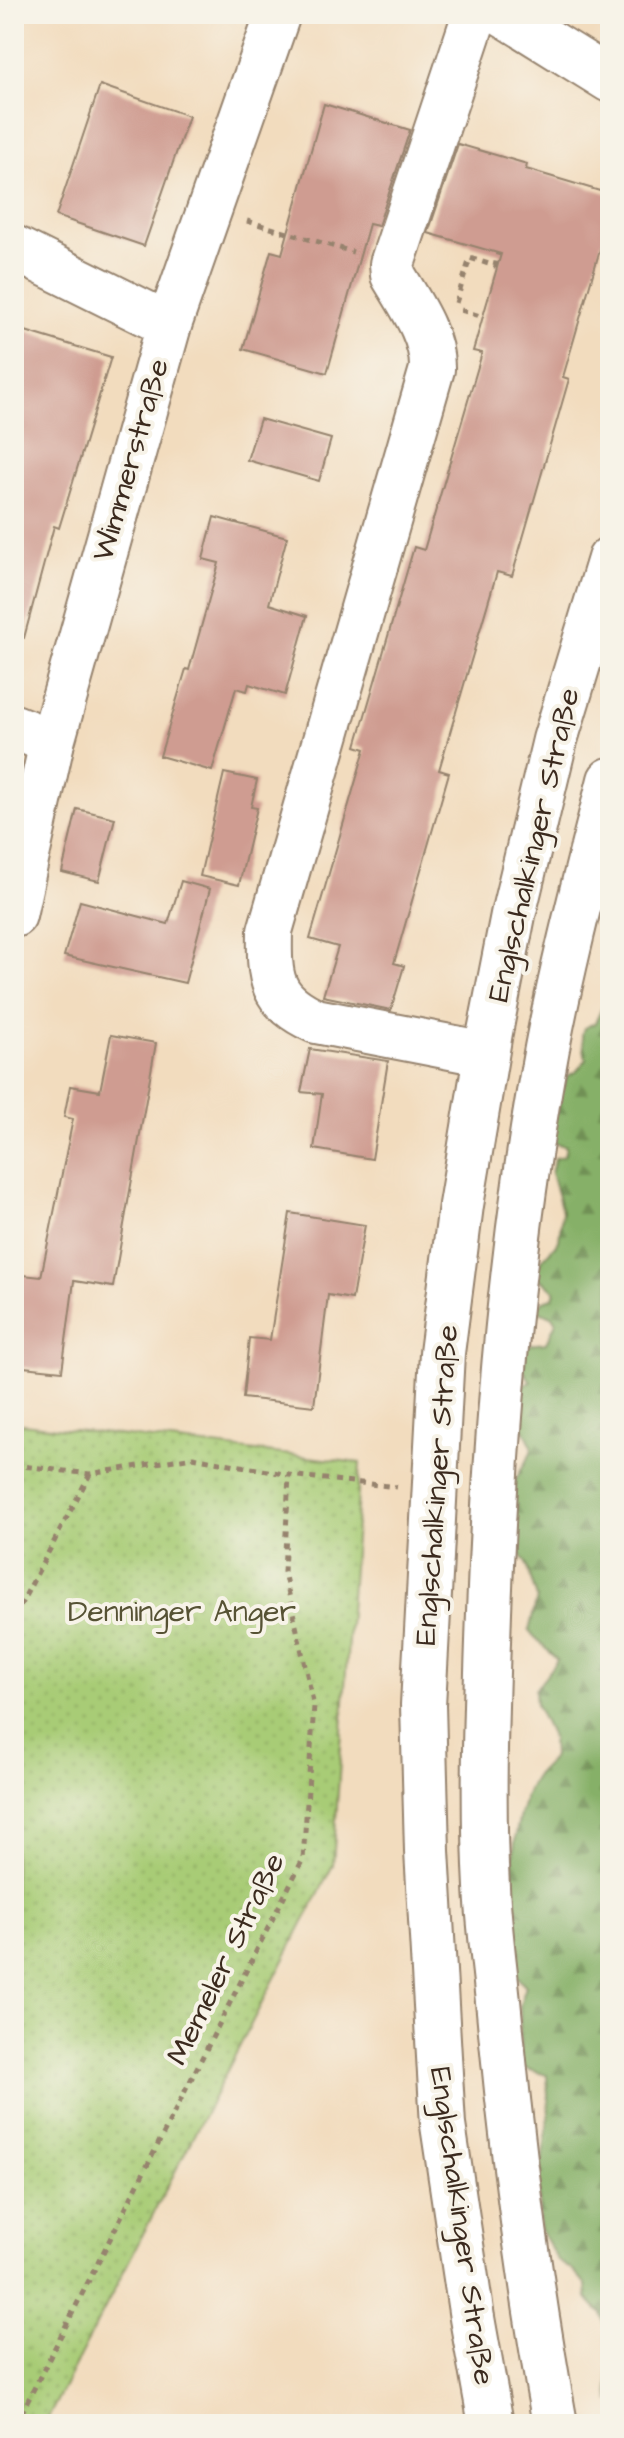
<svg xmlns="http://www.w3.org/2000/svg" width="624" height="2438" viewBox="0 0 624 2438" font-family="'Architects Daughter',sans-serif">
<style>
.forest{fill:url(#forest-firs);stroke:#606d42;stroke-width:2}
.park{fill:url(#park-dots);stroke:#727b4a;stroke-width:2}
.building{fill:#cf9c91}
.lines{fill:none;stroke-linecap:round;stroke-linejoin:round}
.minor-casing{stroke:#96836e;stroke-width:48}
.major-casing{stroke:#96836e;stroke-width:48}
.path{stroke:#96836e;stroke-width:5;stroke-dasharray:6 6;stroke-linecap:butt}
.minor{stroke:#fff;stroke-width:44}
.major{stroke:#fff;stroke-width:44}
.labels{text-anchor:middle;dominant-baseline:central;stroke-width:8;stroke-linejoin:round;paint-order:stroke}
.street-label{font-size:30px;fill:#3b2a1e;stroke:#f7f3e8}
.park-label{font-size:30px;fill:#565234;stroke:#f7f3e8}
</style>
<defs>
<pattern id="forest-firs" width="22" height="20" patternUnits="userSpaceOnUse" patternTransform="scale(2)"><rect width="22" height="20" fill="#86b067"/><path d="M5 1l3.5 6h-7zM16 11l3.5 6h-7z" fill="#6f8f54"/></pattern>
<pattern id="park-dots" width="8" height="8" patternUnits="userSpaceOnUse" patternTransform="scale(2)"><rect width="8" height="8" fill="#a8cc76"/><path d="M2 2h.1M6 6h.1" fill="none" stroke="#92af66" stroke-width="1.8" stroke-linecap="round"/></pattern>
</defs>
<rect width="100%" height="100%" fill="#f7f3e8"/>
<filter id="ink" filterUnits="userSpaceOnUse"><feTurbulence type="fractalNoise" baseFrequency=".0125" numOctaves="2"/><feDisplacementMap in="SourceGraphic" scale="16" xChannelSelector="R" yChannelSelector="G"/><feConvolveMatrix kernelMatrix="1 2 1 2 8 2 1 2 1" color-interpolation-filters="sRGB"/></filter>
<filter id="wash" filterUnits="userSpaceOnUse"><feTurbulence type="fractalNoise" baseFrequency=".006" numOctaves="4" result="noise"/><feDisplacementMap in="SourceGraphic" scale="32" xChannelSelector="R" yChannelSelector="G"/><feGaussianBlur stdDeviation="1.8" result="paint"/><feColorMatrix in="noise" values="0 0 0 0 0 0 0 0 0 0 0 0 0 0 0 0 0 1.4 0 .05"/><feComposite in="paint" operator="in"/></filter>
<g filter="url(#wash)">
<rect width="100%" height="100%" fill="#f2dcbe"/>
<path class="forest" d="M610,991V2402L606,2328L602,2314L587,2298L586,2285L573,2271L558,2261L539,2228V2182L549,2116L547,2075L520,2067V2005L526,1986L511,1970L510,1938L517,1923C505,1892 515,1803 536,1775C541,1769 548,1763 553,1757L552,1739L536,1705L535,1690L557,1660L529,1631L537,1598L526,1563L507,1533L513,1485L531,1452L532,1446L521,1423V1386L531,1382L523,1369L527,1345L546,1343L556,1322L552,1316L537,1310L543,1301L553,1298L555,1291L544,1281L536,1279L532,1271L559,1241L562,1211L551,1173L555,1158L564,1156L566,1146L553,1143C551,1119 558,1098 567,1076L576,1072L586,1060L582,1034L584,1028L595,1023Z"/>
<polygon class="park" points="14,1423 360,1463 333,1865 45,2424 14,2424"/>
<g id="blocks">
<g class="building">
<polygon points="100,85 189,116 144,246 56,216"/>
<polygon points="324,104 410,130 378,226 369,224 327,373 243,349 271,251 282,254"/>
<polygon points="458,144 527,164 526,169 610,194 610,215 563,377 569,379 512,576 497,572 439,770 449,773 394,963 404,966 391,1010 323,996 338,947 310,939 365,749 356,746 414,547 424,550 482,353 473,351 501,254 428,233"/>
<polygon points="22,330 111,357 59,528 54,526 24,638 14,637 14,358"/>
<polygon points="260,419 331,439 319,481 247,460"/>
<polygon points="214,517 287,537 269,604 307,616 285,695 249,684 247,691 236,688 212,771 160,756 186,669 189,670 219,563 203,559"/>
<polygon points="224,773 257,780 251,807 257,808 239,885 200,876"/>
<polygon points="77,809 115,818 99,881 62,872"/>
<polygon points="181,881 210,889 185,983 64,956 80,901 168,924"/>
<polygon points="111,1035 156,1043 113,1287 74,1281 62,1371 14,1366 14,1274 41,1277 73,1119 64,1117 70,1086 100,1091"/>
<polygon points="310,1049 388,1061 372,1159 314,1149 322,1094 301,1092"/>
<polygon points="290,1213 365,1225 352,1299 328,1295 314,1406 243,1398 249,1338 270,1340"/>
</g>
</g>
</g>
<g filter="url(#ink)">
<use href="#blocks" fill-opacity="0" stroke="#96836e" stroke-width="2"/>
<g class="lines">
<defs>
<g id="minor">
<path d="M475,14L392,264L393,275C410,304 433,335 432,369L270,931C269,979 270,1000 316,1021L486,1054"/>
<polyline points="14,248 169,325"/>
<polyline points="14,727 52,742"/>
<polyline points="14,915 52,742 169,325 278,14"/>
</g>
<g id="major">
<polyline points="504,14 610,80"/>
<polyline points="491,2424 472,2318 443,2125 427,1851 423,1705 442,1353 461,1205 490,1032 513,915 555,740 610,559"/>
<path d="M555,2424C530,2287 512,2150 499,2011C495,1970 489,1928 487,1887C482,1795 486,1703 489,1612C496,1423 512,1234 547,1048C564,958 588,869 610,780"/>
</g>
</defs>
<use href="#minor" class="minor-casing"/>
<use href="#major" class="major-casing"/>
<g class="path">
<polyline points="247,221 353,252"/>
<polyline points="456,303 470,258 495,266 498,253"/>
<polyline points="461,310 483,317"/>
<polyline points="14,1465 90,1474 193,1457 289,1475 397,1487"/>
<polyline points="14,1617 90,1474"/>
<polyline points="16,2424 303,1859 314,1706 284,1572 289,1475"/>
</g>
<use href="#minor" class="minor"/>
<use href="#major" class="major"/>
</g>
</g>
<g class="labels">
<g class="street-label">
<text transform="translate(131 460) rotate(-74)">Wimmerstraße</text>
<text transform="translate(534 845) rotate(-77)">Englschalkinger Straße</text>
<text transform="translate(437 1485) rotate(-86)">Englschalkinger Straße</text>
<text transform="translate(226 1959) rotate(-64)">Memeler Straße</text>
<text transform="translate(462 2226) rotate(82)">Englschalkinger Straße</text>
</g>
<g class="park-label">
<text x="182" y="1612">Denninger Anger</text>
</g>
</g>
<rect width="624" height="2438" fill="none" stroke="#f7f3e8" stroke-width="48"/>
</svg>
